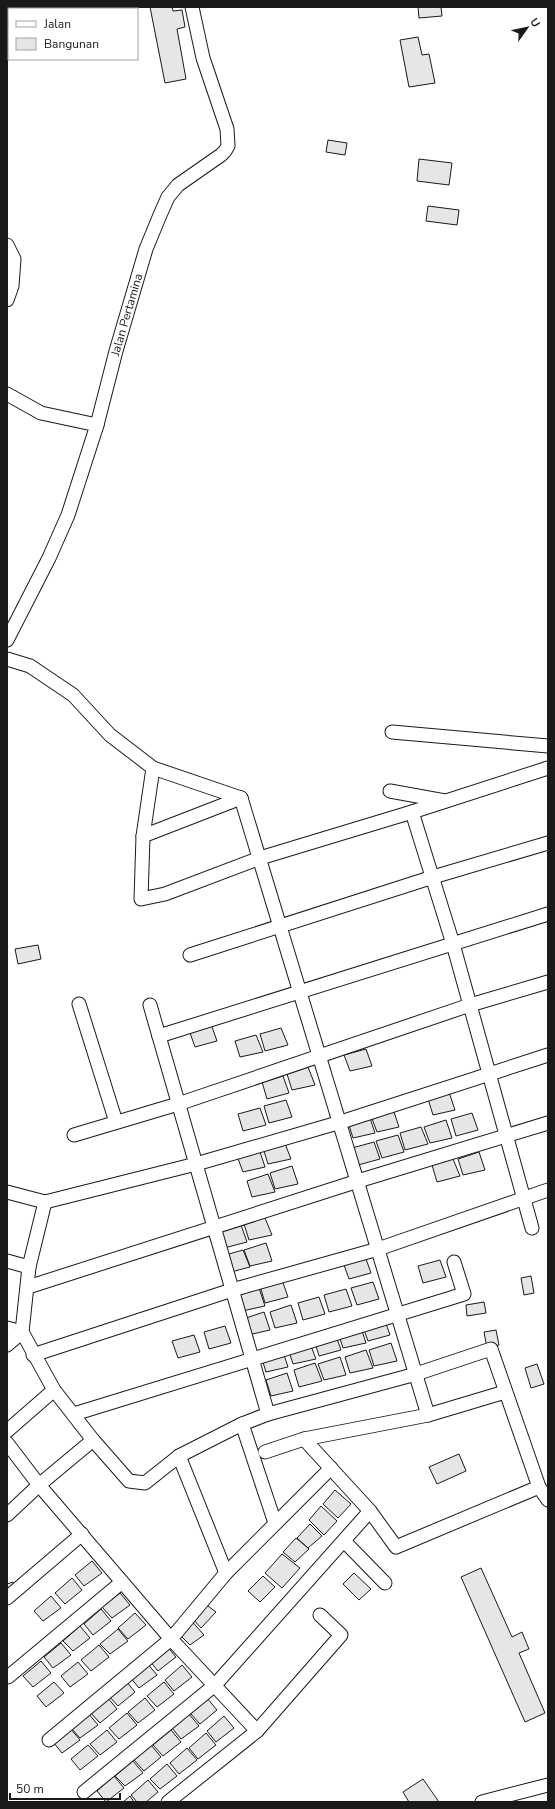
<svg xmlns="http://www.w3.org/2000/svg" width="555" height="1809" viewBox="0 0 555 1809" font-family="'Nunito Sans',sans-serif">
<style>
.building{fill:#e6e6e6;stroke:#1a1a1a}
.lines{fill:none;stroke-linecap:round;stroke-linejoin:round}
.minor-casing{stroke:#1a1a1a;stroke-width:15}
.minor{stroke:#fff;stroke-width:13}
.labels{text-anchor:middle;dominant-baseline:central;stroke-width:3;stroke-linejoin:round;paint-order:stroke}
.street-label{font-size:12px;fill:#1a1a1a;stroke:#fff}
</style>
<rect width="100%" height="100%" fill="#fff"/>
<g class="building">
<polygon points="150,7 172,7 173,11 182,10 185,27 177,29 186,79 165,83"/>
<polygon points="418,7 441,7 442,16 419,18"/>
<polygon points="418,37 422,55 429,54 435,83 409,87 400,40"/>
<polygon points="328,140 347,143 345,155 326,152"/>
<polygon points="419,159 452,163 449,185 417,181"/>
<polygon points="428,206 459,210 457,225 426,221"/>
<polygon points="38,945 41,959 18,964 15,949"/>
<polygon points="211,1024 217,1041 195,1047 189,1030"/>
<polygon points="281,1028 288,1045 265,1051 260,1034"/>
<polygon points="256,1035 263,1052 240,1057 235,1041"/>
<polygon points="366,1049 372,1066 350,1071 344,1055"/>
<polygon points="308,1067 315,1085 292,1090 287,1074"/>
<polygon points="283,1076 289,1093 267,1099 262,1082"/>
<polygon points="449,1092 455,1110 433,1115 428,1099"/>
<polygon points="286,1100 292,1117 269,1123 264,1106"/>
<polygon points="260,1108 266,1125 243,1131 238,1114"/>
<polygon points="393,1109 399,1127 377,1132 371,1116"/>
<polygon points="472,1113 478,1130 456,1136 451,1119"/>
<polygon points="369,1115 375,1133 353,1138 348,1122"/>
<polygon points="446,1120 452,1138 430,1143 424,1127"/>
<polygon points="421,1127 428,1144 405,1150 400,1133"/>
<polygon points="398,1135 404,1152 382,1158 376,1141"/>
<polygon points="284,1141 291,1159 268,1164 263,1148"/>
<polygon points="374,1142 380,1159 358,1165 352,1148"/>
<polygon points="259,1149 265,1167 243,1172 237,1156"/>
<polygon points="479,1152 485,1170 463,1175 458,1159"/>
<polygon points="453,1159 460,1176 437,1182 432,1165"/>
<polygon points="292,1166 298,1184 275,1189 270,1173"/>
<polygon points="268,1174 275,1192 252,1197 247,1181"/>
<polygon points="265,1218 272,1235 249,1240 244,1224"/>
<polygon points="241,1225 247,1242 224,1248 219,1231"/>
<polygon points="266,1243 272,1261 250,1266 244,1250"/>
<polygon points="243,1250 250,1267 227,1273 222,1256"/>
<polygon points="365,1256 371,1273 349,1279 343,1262"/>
<polygon points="440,1260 446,1277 423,1283 418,1266"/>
<polygon points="531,1276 534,1293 524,1295 521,1278"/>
<polygon points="282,1280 288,1297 265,1303 260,1286"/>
<polygon points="373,1282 379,1299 357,1305 351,1288"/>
<polygon points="259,1288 265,1306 242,1311 237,1295"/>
<polygon points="346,1289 352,1306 329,1312 324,1295"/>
<polygon points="319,1297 325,1314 303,1320 298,1303"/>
<polygon points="484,1302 486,1313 467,1316 466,1305"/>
<polygon points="291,1305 297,1323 275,1328 270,1312"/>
<polygon points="264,1312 270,1330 248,1335 243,1319"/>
<polygon points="384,1318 390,1335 368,1341 362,1324"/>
<polygon points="360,1325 366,1343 343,1348 338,1332"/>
<polygon points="225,1326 231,1343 209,1349 204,1332"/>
<polygon points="496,1330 499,1345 487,1348 484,1332"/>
<polygon points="335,1333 341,1350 319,1356 314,1339"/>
<polygon points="194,1335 200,1352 178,1358 172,1341"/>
<polygon points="309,1341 316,1359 293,1364 288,1348"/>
<polygon points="391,1343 397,1361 374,1366 369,1350"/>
<polygon points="282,1349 288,1367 266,1372 261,1356"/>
<polygon points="366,1350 373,1368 350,1373 345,1357"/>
<polygon points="340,1357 346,1375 324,1380 318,1364"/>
<polygon points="315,1363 322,1381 299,1387 294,1370"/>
<polygon points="537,1364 544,1384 531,1388 525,1368"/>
<polygon points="287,1373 293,1391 271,1396 266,1380"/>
<polygon points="459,1454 466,1471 437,1484 429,1467"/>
<polygon points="335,1490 351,1504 338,1518 323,1504"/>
<polygon points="321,1506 337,1521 324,1535 309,1520"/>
<polygon points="310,1524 322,1536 308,1548 297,1538"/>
<polygon points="296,1538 309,1549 295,1562 283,1552"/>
<polygon points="282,1554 300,1568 282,1588 265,1573"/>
<polygon points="92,1561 102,1573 84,1586 75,1575"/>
<polygon points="481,1568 512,1637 522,1632 529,1649 519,1653 545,1713 525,1722 461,1577"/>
<polygon points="354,1573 371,1589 359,1600 343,1584"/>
<polygon points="263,1576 275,1587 260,1602 248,1591"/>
<polygon points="72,1578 82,1590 65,1604 55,1593"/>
<polygon points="13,1582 17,1596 7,1599 7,1584"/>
<polygon points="120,1593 130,1605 112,1618 102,1607"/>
<polygon points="51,1596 61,1608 43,1621 34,1611"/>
<polygon points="204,1603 216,1612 201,1628 191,1617"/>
<polygon points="101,1609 111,1621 93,1635 84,1624"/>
<polygon points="135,1613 146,1625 128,1639 118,1628"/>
<polygon points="189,1618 204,1635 190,1645 176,1631"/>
<polygon points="80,1626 90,1638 73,1651 63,1641"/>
<polygon points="118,1629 128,1641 110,1654 100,1644"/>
<polygon points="61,1643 71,1655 53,1668 44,1657"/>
<polygon points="99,1645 109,1657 91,1671 81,1660"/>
<polygon points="166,1645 176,1657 158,1671 149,1660"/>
<polygon points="41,1661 51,1673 33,1687 23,1676"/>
<polygon points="78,1662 88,1674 70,1687 61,1676"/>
<polygon points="147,1663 157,1675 139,1688 130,1677"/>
<polygon points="182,1665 192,1677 174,1691 165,1680"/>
<polygon points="125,1680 135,1692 118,1706 108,1695"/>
<polygon points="54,1682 64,1693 46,1707 37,1696"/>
<polygon points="164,1682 174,1694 157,1707 147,1696"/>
<polygon points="107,1697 117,1709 100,1723 90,1712"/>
<polygon points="145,1698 155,1710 138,1723 128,1712"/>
<polygon points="207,1698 217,1710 200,1724 190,1713"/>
<polygon points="88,1713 98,1725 80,1738 71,1728"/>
<polygon points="127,1713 137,1725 119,1739 109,1728"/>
<polygon points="189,1714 199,1726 181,1739 172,1728"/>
<polygon points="224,1716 234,1728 216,1742 207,1731"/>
<polygon points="70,1728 80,1740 62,1753 53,1742"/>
<polygon points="107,1730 117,1742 100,1755 90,1744"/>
<polygon points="171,1730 181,1742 163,1756 153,1745"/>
<polygon points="206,1733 216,1745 198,1759 189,1748"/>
<polygon points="88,1745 98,1756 80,1770 71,1759"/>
<polygon points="151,1745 161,1757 144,1771 134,1760"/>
<polygon points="187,1748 197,1760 179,1774 170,1763"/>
<polygon points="133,1761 143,1773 125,1786 115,1776"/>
<polygon points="167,1764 177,1776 160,1789 150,1779"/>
<polygon points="114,1776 124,1788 106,1802 97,1791"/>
<polygon points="423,1779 439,1802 409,1802 403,1792"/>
<polygon points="148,1780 158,1792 146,1802 137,1802 131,1795"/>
<polygon points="130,1796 134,1802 123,1802"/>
</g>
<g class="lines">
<defs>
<g id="minor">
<polyline points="7,245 14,259 12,286 7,300"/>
<polyline points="7,394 41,413 97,425"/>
<path id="s1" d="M7,640L49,558L68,515L97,425L116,351L146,249L160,215L168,197L178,185L221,155L225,151L228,146L227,129L203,58L192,7"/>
<polyline points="7,659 30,666 73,695 110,735 153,768 241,798"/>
<polyline points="392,732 548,746"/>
<polyline points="153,768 143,836 141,899 165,894 260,858 412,812 548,768"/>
<polyline points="390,791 445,801"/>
<polyline points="241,798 428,1415"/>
<polyline points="412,812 453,944 532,1228"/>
<polyline points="143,836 241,798"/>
<polyline points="190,955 433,877 548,843"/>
<polyline points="79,1004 116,1122"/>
<polyline points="150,1005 268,1414"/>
<polyline points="159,1036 548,914"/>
<polyline points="74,1135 178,1104 470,1005 548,982"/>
<polyline points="7,1192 45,1202 196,1164 341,1122 548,1055"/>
<polyline points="45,1202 29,1267 22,1332 54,1390 93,1440 129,1481 145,1483 179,1456 242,1424 268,1414 416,1374 491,1349 539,1487 548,1500"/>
<polyline points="7,1261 29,1267"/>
<polyline points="28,1287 358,1181 548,1123"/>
<polyline points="7,1328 22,1332"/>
<polyline points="7,1345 22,1332"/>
<polyline points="33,1355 232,1290 378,1249 548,1190"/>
<polyline points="74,1414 464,1294 454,1262"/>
<polyline points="242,1424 275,1523"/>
<polyline points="7,1431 54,1390"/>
<polyline points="304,1439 370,1511 396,1547 539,1487"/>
<polyline points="7,1443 39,1485 171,1639 49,1740"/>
<polyline points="265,1452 304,1439 428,1415 505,1392"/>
<polyline points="179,1456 226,1573"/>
<polyline points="7,1515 39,1485 93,1440"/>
<polyline points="344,1541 385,1583"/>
<polyline points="7,1598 82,1534"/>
<polyline points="320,1615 341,1635 257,1731 171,1639 226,1573 331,1468"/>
<polyline points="8,1677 122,1582"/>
<polyline points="84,1792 215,1685 370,1511"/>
<polyline points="168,1802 257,1731"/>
<polyline points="482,1802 548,1785"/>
</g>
</defs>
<use href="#minor" class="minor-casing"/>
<use href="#minor" class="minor"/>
</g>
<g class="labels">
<g class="street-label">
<text stroke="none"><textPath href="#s1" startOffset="348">Jalan Pertamina</textPath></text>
</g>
</g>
<rect width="555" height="1809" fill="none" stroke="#1a1a1a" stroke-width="16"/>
<rect x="8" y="8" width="130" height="52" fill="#ffffff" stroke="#a3a3a3"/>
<rect x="16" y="21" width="20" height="6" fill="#ffffff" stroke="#a3a3a3"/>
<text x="44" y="28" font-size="12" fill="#1a1a1a">Jalan</text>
<rect x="16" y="38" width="20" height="12" fill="#e6e6e6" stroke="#a3a3a3"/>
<text x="44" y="48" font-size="12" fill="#1a1a1a">Bangunan</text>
<g transform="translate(527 28) rotate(57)" stroke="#ffffff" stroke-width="3" paint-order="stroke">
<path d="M0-3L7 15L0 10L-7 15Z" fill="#1a1a1a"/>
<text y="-6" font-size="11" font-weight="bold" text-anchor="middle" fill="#1a1a1a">U</text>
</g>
<path d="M10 1793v6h110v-6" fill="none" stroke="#1a1a1a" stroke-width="2"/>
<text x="16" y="1793" font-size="12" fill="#1a1a1a" stroke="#ffffff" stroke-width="3" paint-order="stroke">50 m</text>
</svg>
